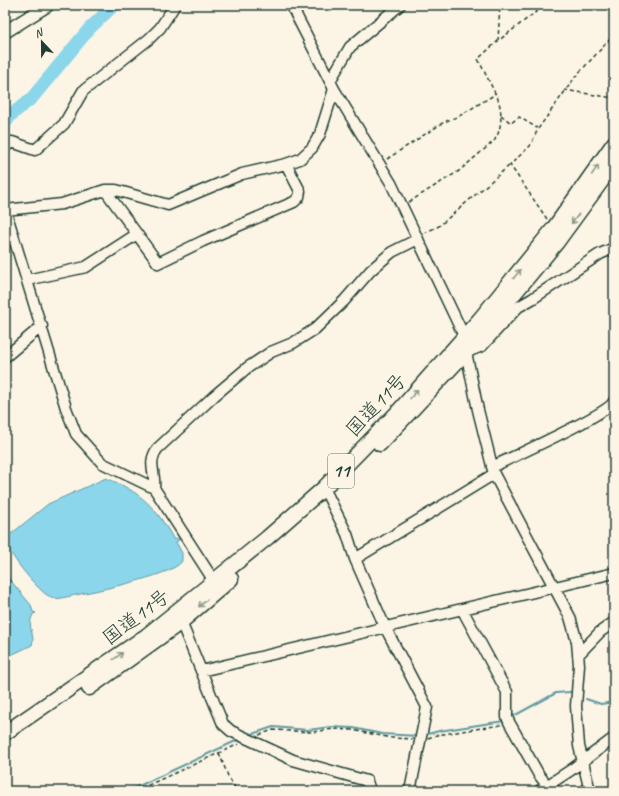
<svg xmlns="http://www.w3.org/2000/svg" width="619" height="796" font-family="Caveat,'Klee One',sans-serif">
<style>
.water{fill:#8bd6eb;stroke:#6099a2}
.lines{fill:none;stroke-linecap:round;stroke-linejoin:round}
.stream{stroke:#6099a2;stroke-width:2}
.river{stroke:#8bd6eb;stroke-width:13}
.minor-casing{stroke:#1f3d34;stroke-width:13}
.major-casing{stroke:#1f3d34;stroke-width:15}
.highway-casing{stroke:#1f3d34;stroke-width:17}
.path{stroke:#1f3d34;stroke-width:1.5;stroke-dasharray:4 3;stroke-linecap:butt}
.minor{stroke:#fcf5e5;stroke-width:10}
.major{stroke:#fcf5e5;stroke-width:12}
.highway{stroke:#fcf5e5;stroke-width:14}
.oneway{stroke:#8e998c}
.labels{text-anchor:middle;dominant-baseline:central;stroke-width:3;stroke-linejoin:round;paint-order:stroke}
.shield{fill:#fcf5e5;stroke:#617469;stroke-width:1}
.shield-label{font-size:19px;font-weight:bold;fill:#1f3d34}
.street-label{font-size:20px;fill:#1f3d34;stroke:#fcf5e5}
</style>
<rect width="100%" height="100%" fill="#fcf5e5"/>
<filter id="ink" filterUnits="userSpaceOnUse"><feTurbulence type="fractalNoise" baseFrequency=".025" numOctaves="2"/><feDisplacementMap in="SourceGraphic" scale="8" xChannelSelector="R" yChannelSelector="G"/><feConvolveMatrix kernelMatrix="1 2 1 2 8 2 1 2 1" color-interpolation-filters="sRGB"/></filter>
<g filter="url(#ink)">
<path class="water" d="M106,478C141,492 156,507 174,540L178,538L179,540L176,542L182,553V561C173,577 83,593 62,598C56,599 52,598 47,595C37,589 3,549 6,538L48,504Z
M5,574L31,605L33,612L36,613L33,614C26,629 36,634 32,645L5,658Z"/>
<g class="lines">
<path class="stream" d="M586,699L601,704L614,702
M510,718L556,693L570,692
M249,735L273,727L308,730L330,727L353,728L382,734L418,736
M424,735L439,731L504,721
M128,791L240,739"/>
<path class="river" d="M5,123L11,115L32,98L89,29L114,5"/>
<defs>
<path id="minor" d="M291,5L334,89L391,183L464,336L466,352L478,410L494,474L570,617L577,642L579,665L576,706L579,746L590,791
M330,81L350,47L400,5
M5,147L12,142L35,150L64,124L83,91L149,39L160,28L175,5
M105,190L158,263L203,241L294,202L299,197L300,191L286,164
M5,209L66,408L76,434L102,463L154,488L214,581
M5,210L62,204L105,190H116L168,205L242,174L286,164L300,159L312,148L320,134L334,89
M5,242L13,234
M27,280L86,267L137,234
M467,352L482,346L518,307L532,299L600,254L614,248
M5,357L42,326
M492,467C510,458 610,413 614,401
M154,488C156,472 147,464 157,449L214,396L247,368L271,352L293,343L315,329L344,301L371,270L392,252L418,239
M324,488L347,534L355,559L385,627L427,707L410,791
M355,559L494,474
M462,609L507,692V717L509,722L539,775L547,785
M177,617L181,622L223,724L231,731L293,760L367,781L370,791
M578,655L600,632L614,622
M201,671L614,573
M539,791L571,770L614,738"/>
<path id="major" d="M5,32L48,5"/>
<path id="highway" d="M380,444L466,352L557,242L614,164
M89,688L181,622L231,579
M5,733L146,636L267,538L324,488L397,413L480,319L554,228L614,143"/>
</defs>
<use href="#minor" class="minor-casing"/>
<use href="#major" class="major-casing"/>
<use href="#highway" class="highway-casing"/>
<path class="path" d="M498,41L500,5
M564,90L614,98
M501,115L511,123L519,117L537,128
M387,159L444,122L459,116L494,95L495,93L478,59L498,41L545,5
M409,202L459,171L494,141C503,129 503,106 495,93
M547,219L510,165L530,146L538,129L576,76L614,35
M424,233L439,226L510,165
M259,735L273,730L312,732L334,729L352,730L392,738L413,739
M428,738L437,735L501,725
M219,753L228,776L237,791
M135,791L239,744"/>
<use href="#minor" class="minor"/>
<use href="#major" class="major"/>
<use href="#highway" class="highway"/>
</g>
<defs><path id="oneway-shaft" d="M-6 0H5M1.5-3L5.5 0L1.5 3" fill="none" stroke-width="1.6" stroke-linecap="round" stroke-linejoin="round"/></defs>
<g class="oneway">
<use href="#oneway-shaft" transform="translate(595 170) rotate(-56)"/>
<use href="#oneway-shaft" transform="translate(575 219) rotate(127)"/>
<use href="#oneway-shaft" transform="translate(517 274) rotate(-52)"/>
<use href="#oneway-shaft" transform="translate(414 394) rotate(-49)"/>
<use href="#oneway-shaft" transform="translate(203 603) rotate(139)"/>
<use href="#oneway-shaft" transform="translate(118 656) rotate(-36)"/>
</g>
</g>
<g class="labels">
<rect class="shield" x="328" y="454" width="26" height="34" rx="3"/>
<g class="shield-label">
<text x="341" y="471">11</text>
</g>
<g class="street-label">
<text transform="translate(376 405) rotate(-47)">国道11号</text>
<text transform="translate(136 617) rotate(-37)">国道11号</text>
</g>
</g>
<rect width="619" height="796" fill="none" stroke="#fcf5e5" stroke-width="20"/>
<rect x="10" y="10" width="599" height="776" fill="none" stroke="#1f3d34" stroke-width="1.5" filter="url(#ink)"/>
<g transform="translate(42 42) rotate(338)" stroke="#fcf5e5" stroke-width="3" paint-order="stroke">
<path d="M0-3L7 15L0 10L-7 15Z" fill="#1f3d34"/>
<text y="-6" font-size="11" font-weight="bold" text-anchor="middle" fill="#1f3d34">N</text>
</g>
</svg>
